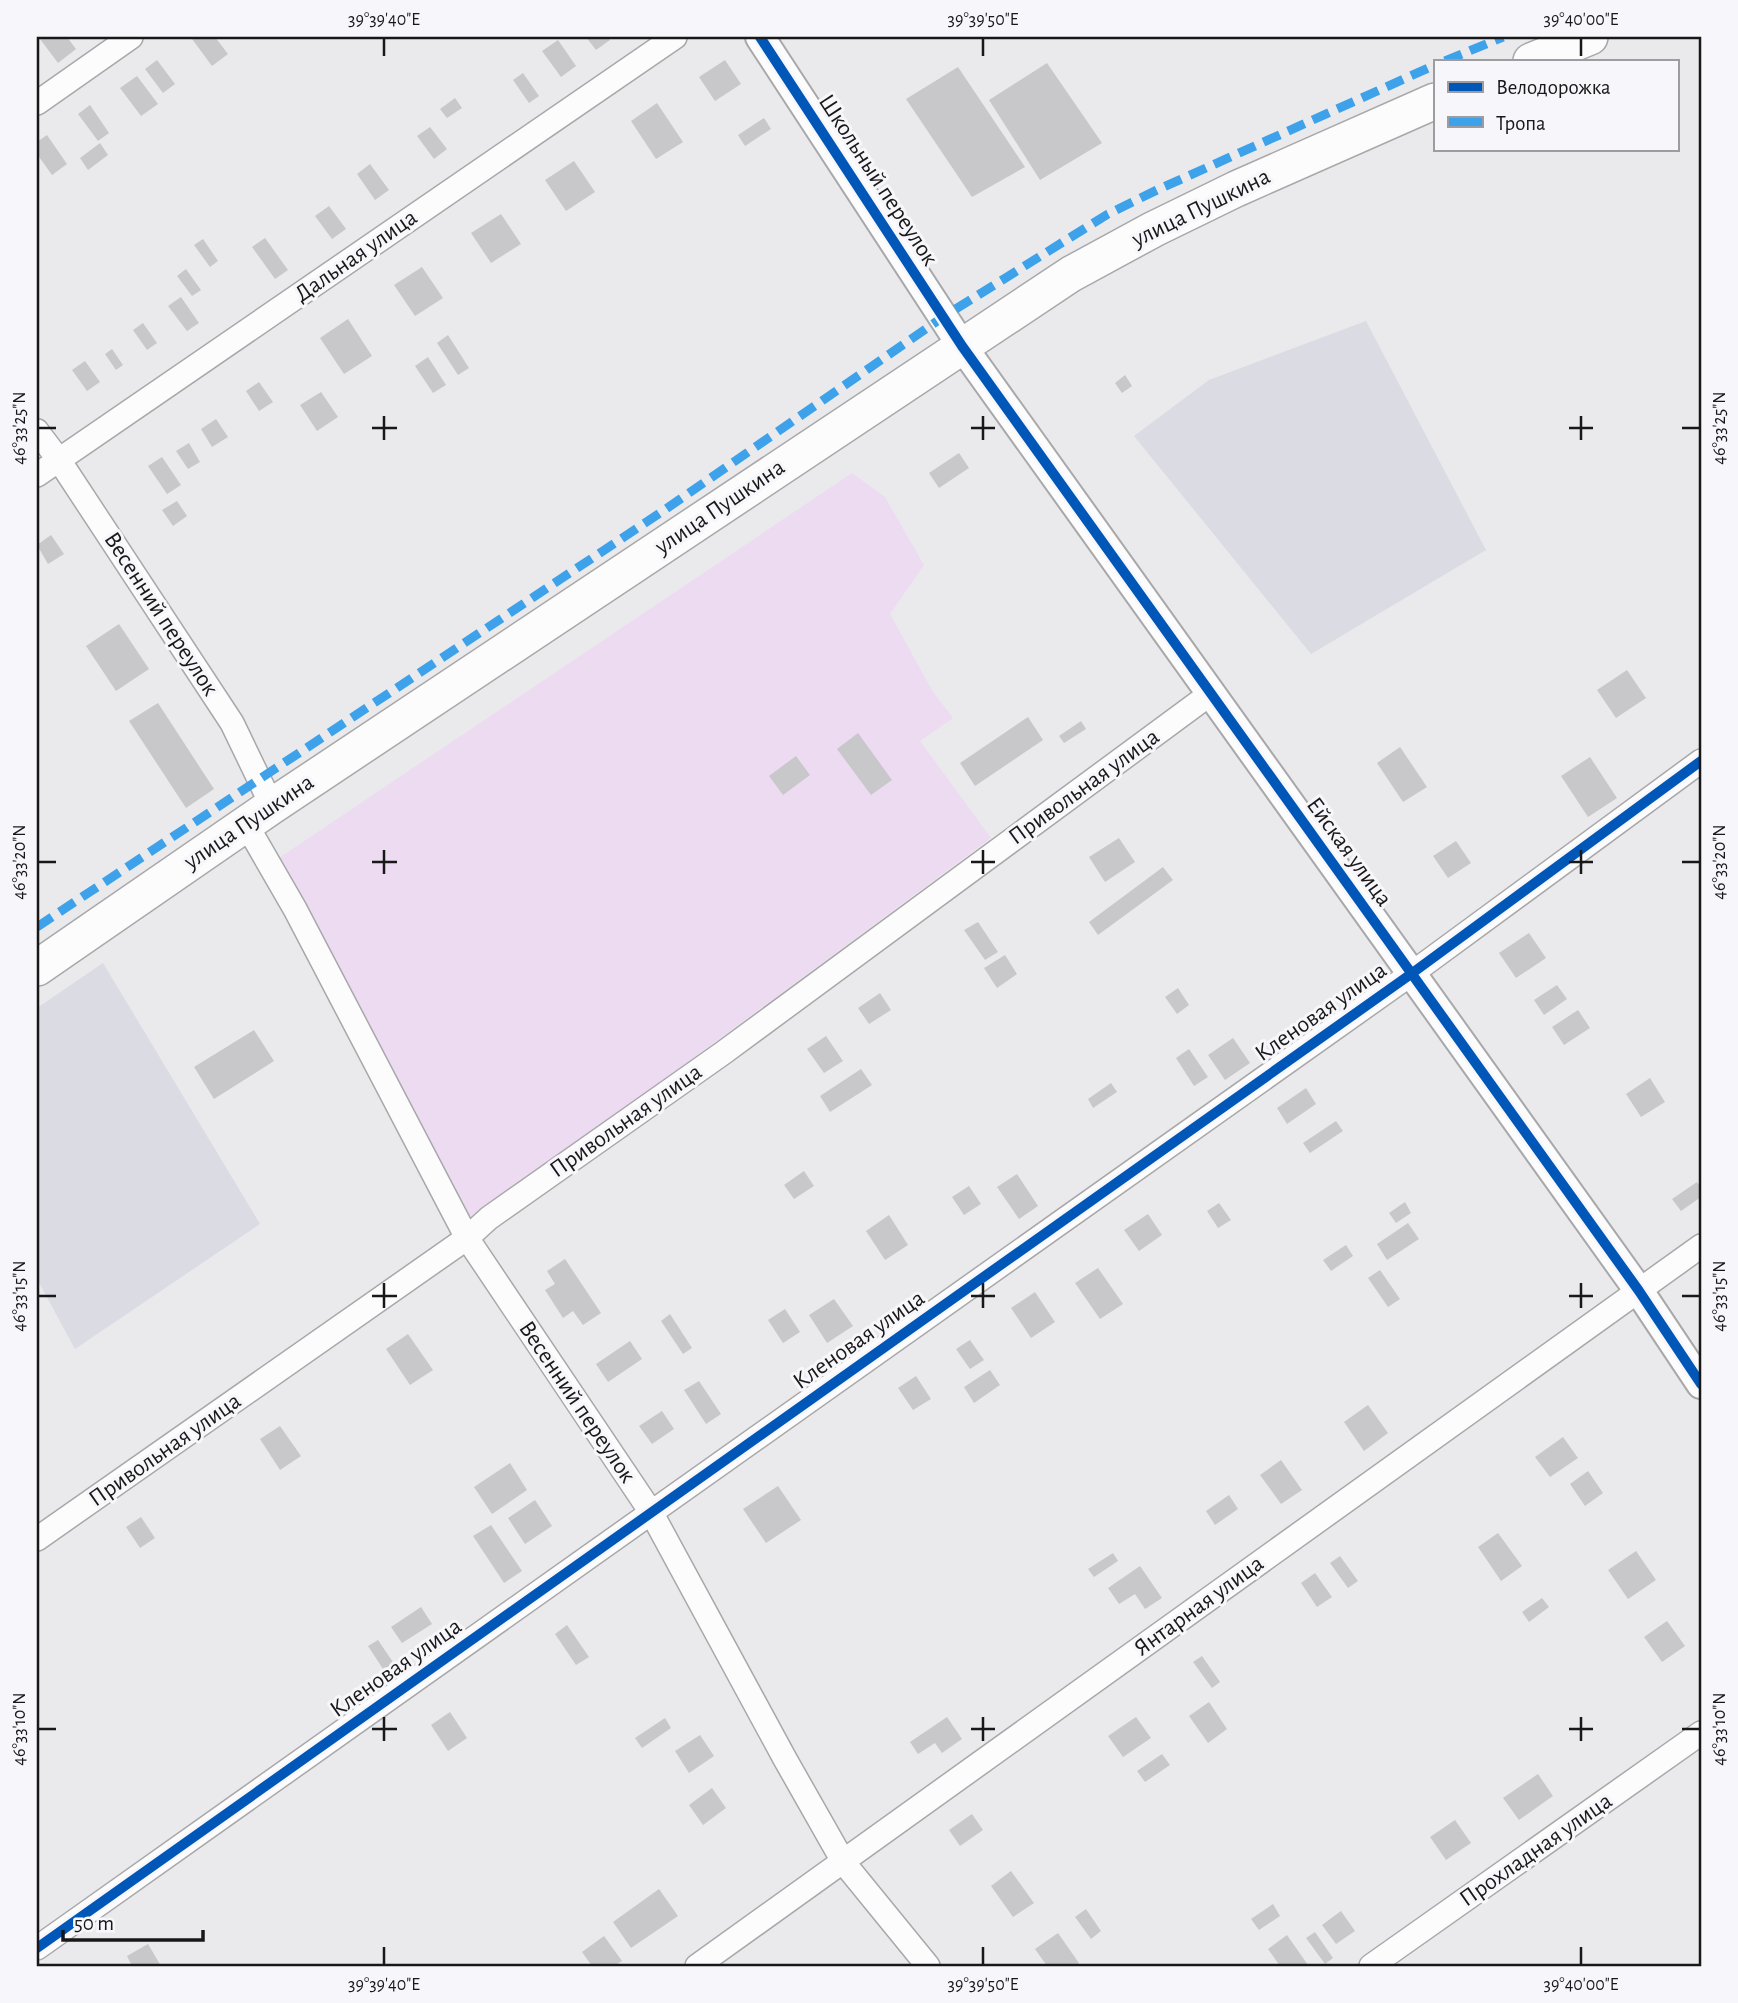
<svg xmlns="http://www.w3.org/2000/svg" width="1738" height="2003" font-family="'Alegreya Sans',sans-serif">
<style>
.built{fill:#dadbe3}
.green{fill:#eddbf2}
.building{fill:#c8c7ca}
.lines{fill:none;stroke-linecap:round;stroke-linejoin:round}
.minor-casing{stroke:#a8a8aa;stroke-width:26}
.tertiary-casing{stroke:#a8a8aa;stroke-width:32}
.primary-casing{stroke:#a8a8aa;stroke-width:38}
.minor{stroke:#fcfcfc;stroke-width:23}
.tertiary{stroke:#fcfcfc;stroke-width:28}
.primary{stroke:#fcfcfc;stroke-width:35}
.quiet{stroke:#3da2ea;stroke-width:9;stroke-dasharray:18 9;stroke-linecap:butt}
.cycleway-casing{stroke:#f6f6fb;stroke-width:15}
.cycleway{stroke:#0057b8;stroke-width:10}
.ticks{fill:none;stroke:#181819;stroke-width:2.5}
.labels{text-anchor:middle;dominant-baseline:central;stroke-width:6;stroke-linejoin:round;paint-order:stroke}
.street-label{font-size:24px;fill:#181819;stroke:#f6f6fb}
.neatline{fill:none;stroke:#181819;stroke-width:2.5}
.ticks-label{font-size:18px;text-anchor:middle;fill:#181819}
</style>
<rect width="100%" height="100%" fill="#eaeaed"/>
<path class="built" d="M1366,321L1486,550L1311,654L1134,436L1209,380Z
M103,963L260,1224L75,1349L37,1279V1008Z"/>
<path class="green" d="M852,473L885,497L924,565L890,614L933,692L953,718L920,741L991,838L474,1220L464,1218L279,858Z"/>
<path class="building" d="M43,37H67L76,49L58,63L40,39Z
M195,37H215L228,54L212,66L192,39Z
M586,37H608L610,40L596,50Z
M558,40L576,66L561,77L542,51Z
M157,60L175,84L163,93L145,69Z
M725,60L741,84L715,101L699,77Z
M1047,63L1102,143L1040,180L989,100Z
M958,67L1025,167L972,197L906,99Z
M523,73L539,96L529,103L513,80Z
M137,76L158,104L141,116L120,88Z
M455,98L462,108L447,118L440,109Z
M657,103L683,142L656,159L631,121Z
M90,105L109,133L98,141L78,114Z
M764,118L771,129L745,146L738,135Z
M430,127L447,149L434,159L417,136Z
M47,135L67,164L52,175L37,154V142Z
M100,143L108,155L88,170L80,158Z
M574,161L595,192L566,211L545,180Z
M370,164L389,190L375,200L357,174Z
M329,206L346,229L332,239L315,216Z
M501,214L521,244L491,263L471,233Z
M265,238L288,270L275,279L252,247Z
M203,239L218,261L210,267L194,245Z
M422,267L443,298L415,316L394,285Z
M186,269L201,290L192,296L177,276Z
M181,297L199,323L187,331L168,306Z
M348,319L372,356L344,374L320,338Z
M143,323L157,343L147,350L133,330Z
M448,335L469,368L458,375L437,343Z
M112,349L123,365L116,370L105,354Z
M428,357L446,385L433,393L415,366Z
M85,361L100,382L87,391L72,370Z
M1125,375L1132,386L1122,393L1115,383Z
M259,382L273,402L259,411L246,391Z
M321,392L338,417L317,431L300,405Z
M216,419L228,437L212,447L201,429Z
M189,443L200,462L188,469L176,451Z
M959,453L969,468L939,488L929,473Z
M162,457L181,485L167,494L148,466Z
M177,501L187,516L173,526L162,510Z
M51,535L64,554L48,564L37,545Z
M119,624L149,669L116,691L86,646Z
M1627,670L1646,698L1616,718L1597,690Z
M158,703L214,789L186,808L129,721Z
M1028,717L1043,740L975,786L960,763Z
M1081,721L1086,729L1064,743L1059,736Z
M858,733L892,780L871,795L837,749Z
M1400,747L1427,787L1403,802L1377,763Z
M796,756L810,775L783,795L769,776Z
M1590,757L1617,798L1588,817L1561,776Z
M1119,838L1135,862L1105,882L1089,857Z
M1456,841L1471,863L1448,878L1433,856Z
M1163,867L1173,880L1098,935L1089,922Z
M978,922L998,952L985,960L964,930Z
M1529,933L1546,958L1516,978L1499,953Z
M1005,955L1017,974L997,988L984,968Z
M1557,985L1567,999L1544,1015L1534,1000Z
M1178,988L1189,1005L1177,1014L1165,997Z
M880,993L891,1010L869,1024L858,1008Z
M1578,1010L1590,1028L1564,1045L1552,1027Z
M254,1030L274,1061L214,1099L194,1067Z
M826,1036L843,1061L824,1073L807,1049Z
M1233,1038L1250,1063L1225,1080L1208,1055Z
M1189,1049L1208,1077L1194,1086L1176,1058Z
M861,1069L872,1085L830,1112L820,1096Z
M1650,1078L1665,1102L1641,1117L1626,1094Z
M1111,1083L1117,1092L1093,1108L1088,1099Z
M1306,1088L1316,1104L1287,1124L1277,1108Z
M1336,1121L1343,1131L1310,1153L1303,1143Z
M804,1171L814,1186L794,1199L784,1185Z
M1017,1174L1038,1206L1019,1219L997,1187Z
M1697,1182L1701,1188V1197L1681,1211L1672,1199Z
M969,1186L981,1204L964,1215L952,1197Z
M1405,1202L1411,1213L1396,1223L1389,1213Z
M1219,1203L1231,1220L1218,1228L1207,1211Z
M1148,1214L1162,1235L1139,1251L1124,1230Z
M889,1215L908,1245L885,1260L866,1231Z
M1408,1223L1419,1239L1387,1260L1377,1244Z
M1346,1245L1353,1256L1331,1271L1323,1260Z
M565,1259L601,1313L583,1325L573,1311L563,1318L545,1290L555,1284L547,1271Z
M1098,1268L1123,1304L1100,1319L1075,1283Z
M1380,1270L1400,1299L1388,1307L1368,1278Z
M1035,1292L1055,1322L1031,1338L1011,1308Z
M834,1299L853,1326L827,1343L809,1315Z
M785,1309L800,1332L783,1343L768,1320Z
M670,1314L692,1348L683,1354L661,1321Z
M408,1334L433,1370L410,1385L386,1349Z
M970,1340L984,1360L970,1369L956,1349Z
M630,1341L642,1359L608,1382L596,1364Z
M990,1370L1000,1385L974,1403L964,1387Z
M916,1376L931,1399L913,1410L898,1388Z
M699,1381L721,1414L706,1424L684,1390Z
M1368,1405L1388,1433L1364,1451L1344,1422Z
M662,1411L674,1429L652,1444L639,1426Z
M280,1426L301,1456L280,1470L260,1439Z
M1563,1437L1578,1458L1550,1477L1535,1457Z
M1281,1460L1302,1490L1281,1504L1260,1475Z
M510,1463L527,1490L492,1514L474,1487Z
M1588,1471L1603,1493L1585,1506L1570,1484Z
M778,1486L801,1520L766,1543L743,1509Z
M1229,1495L1238,1509L1215,1525L1206,1511Z
M535,1500L552,1526L525,1544L508,1518Z
M141,1517L155,1538L140,1548L126,1527Z
M491,1525L522,1571L504,1583L473,1536Z
M1498,1533L1522,1566L1501,1581L1478,1547Z
M1636,1551L1656,1580L1628,1599L1608,1570Z
M1113,1553L1118,1561L1094,1577L1088,1569Z
M1340,1556L1358,1581L1348,1588L1330,1563Z
M1140,1566L1162,1598L1145,1609L1135,1594L1119,1604L1108,1588Z
M1315,1573L1332,1597L1317,1607L1301,1583Z
M1542,1598L1549,1607L1529,1622L1522,1612Z
M421,1607L432,1624L402,1643L391,1627Z
M1667,1621L1685,1646L1662,1662L1644,1637Z
M567,1625L589,1657L576,1665L555,1634Z
M378,1640L397,1668L387,1675L368,1646Z
M1202,1656L1220,1682L1212,1688L1193,1662Z
M1209,1702L1227,1729L1208,1743L1189,1716Z
M450,1712L467,1738L448,1751L431,1725Z
M947,1717L962,1739L942,1753L935,1743L918,1754L910,1742Z
M1136,1717L1151,1738L1123,1757L1108,1736Z
M665,1718L671,1728L642,1748L635,1738Z
M700,1735L714,1756L689,1773L675,1751Z
M1162,1754L1170,1765L1145,1782L1137,1771Z
M1538,1774L1553,1796L1519,1820L1503,1798Z
M712,1788L726,1808L703,1825L689,1805Z
M972,1814L983,1830L960,1846L949,1830Z
M1455,1820L1471,1843L1446,1860L1430,1837Z
M1011,1871L1034,1903L1013,1917L991,1886Z
M659,1889L678,1916L631,1948L613,1922Z
M1273,1904L1280,1916L1259,1930L1251,1919Z
M1086,1909L1101,1931L1091,1939L1075,1917Z
M1341,1911L1355,1931L1336,1944L1322,1925Z
M1315,1932L1333,1958L1325,1964L1306,1938Z
M1058,1933L1079,1963L1075,1966H1047L1035,1949Z
M1287,1935L1308,1965L1307,1966H1280L1268,1949Z
M604,1936L622,1961L614,1966H592L582,1952Z
M148,1944L161,1966H132L127,1956Z"/>
<g class="lines">
<defs>
<path id="minor" d="M37,103L131,37
M37,431L59,460L232,723L272,806
M37,475L675,37
M246,824L295,909L467,1238L651,1512L785,1759L844,1863L928,1966
M37,1539L467,1238L489,1218L723,1053L1210,694
M37,1948L1411,974L1701,761
M697,1966L1701,1246
M1371,1966L1701,1733"/>
<path id="tertiary" d="M760,37L962,346L1639,1291L1701,1384"/>
<path id="primary" d="M1531,61L1590,37
M37,968L272,806L1071,274L1154,229L1236,189L1435,101"/>
</defs>
<use href="#minor" class="minor-casing"/>
<use href="#tertiary" class="tertiary-casing"/>
<use href="#primary" class="primary-casing"/>
<use href="#minor" class="minor"/>
<use href="#tertiary" class="tertiary"/>
<use href="#primary" class="primary"/>
<path class="quiet" d="M1445,61L1503,37
M37,927L663,511L943,317L1039,257L1108,214L1157,190L1435,65"/>
<defs>
<path id="cycleway" d="M760,37L962,346L1639,1291L1701,1384
M37,1948L1411,974L1701,761"/>
</defs>
<use href="#cycleway" class="cycleway-casing"/>
<use href="#cycleway" class="cycleway"/>
</g>
<path class="ticks" d="M384,38V56M983,38V56M1581,38V56M384,416V440M983,416V440M1581,416V440M38,428H56M372,428H397M971,428H995M1569,428H1593M1682,428H1700M384,850V874M983,850V874M1581,850V874M38,862H56M372,862H397M971,862H995M1569,862H1593M1682,862H1700M384,1283V1308M983,1283V1308M1581,1283V1308M38,1296H56M372,1296H397M971,1296H995M1569,1296H1593M1682,1296H1700M384,1717V1741M983,1717V1741M1581,1717V1741M38,1729H56M372,1729H397M971,1729H995M1569,1729H1593M1682,1729H1700M384,1947V1965M983,1947V1965M1581,1947V1965"/>
<g class="labels">
<g class="street-label">
<text transform="translate(878 180) rotate(57)">Школьный переулок</text>
<text transform="translate(1201 208) rotate(-26)">улица Пушкина</text>
<text transform="translate(356 256) rotate(-35)">Дальная улица</text>
<text transform="translate(720 507) rotate(-34)">улица Пушкина</text>
<text transform="translate(161 614) rotate(57)">Весенний переулок</text>
<text transform="translate(1084 787) rotate(-36)">Привольная улица</text>
<text transform="translate(249 822) rotate(-34)">улица Пушкина</text>
<text transform="translate(1349 852) rotate(54)">Ейская улица</text>
<text transform="translate(1321 1012) rotate(-35)">Кленовая улица</text>
<text transform="translate(626 1121) rotate(-35)">Привольная улица</text>
<text transform="translate(859 1340) rotate(-35)">Кленовая улица</text>
<text transform="translate(577 1402) rotate(56)">Весенний переулок</text>
<text transform="translate(165 1450) rotate(-35)">Привольная улица</text>
<text transform="translate(1199 1606) rotate(-36)">Янтарная улица</text>
<text transform="translate(396 1668) rotate(-35)">Кленовая улица</text>
<text transform="translate(1536 1850) rotate(-35)">Прохладная улица</text>
</g>
</g>
<rect width="1738" height="2003" fill="none" stroke="#f6f6fb" stroke-width="77"/>
<rect x="1434" y="60" width="245" height="91" fill="#f6f6fb" stroke="#9d9da1" stroke-width="2"/>
<rect x="1448" y="82" width="35" height="10" fill="#0057b8" stroke="#9d9da1" stroke-width="2"/>
<text x="1496" y="94" font-size="21" fill="#181819">Велодорожка</text>
<rect x="1448" y="117" width="35" height="10" fill="#3da2ea" stroke="#9d9da1" stroke-width="2"/>
<text x="1496" y="130" font-size="21" fill="#181819">Тропа</text>
<path d="M63 1930v10h140v-10" fill="none" stroke="#181819" stroke-width="3.5"/>
<text x="74" y="1930" font-size="21" fill="#181819" stroke="#f6f6fb" stroke-width="5" paint-order="stroke">50 m</text>
<rect x="38" y="38" width="1662" height="1927" class="neatline"/>
<g class="ticks-label">
<text x="384" y="25">39°39'40"E</text>
<text x="983" y="25">39°39'50"E</text>
<text x="1581" y="25">39°40'00"E</text>
<text transform="translate(19 428) rotate(-90)" y="6">46°33'25"N</text>
<text transform="translate(1719 428) rotate(-90)" y="6">46°33'25"N</text>
<text transform="translate(19 862) rotate(-90)" y="6">46°33'20"N</text>
<text transform="translate(1719 862) rotate(-90)" y="6">46°33'20"N</text>
<text transform="translate(19 1296) rotate(-90)" y="6">46°33'15"N</text>
<text transform="translate(1719 1296) rotate(-90)" y="6">46°33'15"N</text>
<text transform="translate(19 1729) rotate(-90)" y="6">46°33'10"N</text>
<text transform="translate(1719 1729) rotate(-90)" y="6">46°33'10"N</text>
<text x="384" y="1990">39°39'40"E</text>
<text x="983" y="1990">39°39'50"E</text>
<text x="1581" y="1990">39°40'00"E</text>
</g>
</svg>
